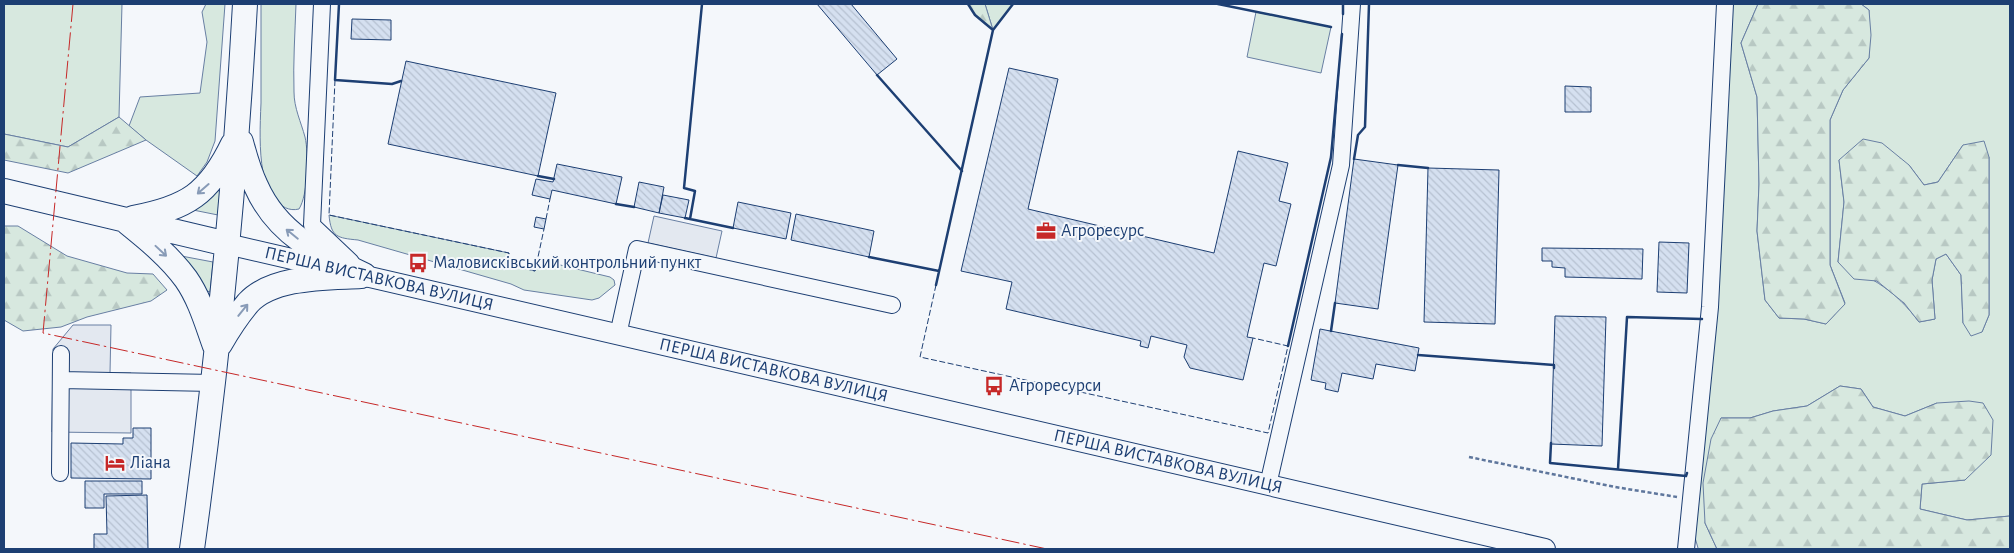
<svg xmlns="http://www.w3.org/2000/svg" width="2014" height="553" font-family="'Alegreya Sans',sans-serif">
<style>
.green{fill:#d7e8df;stroke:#687fa3;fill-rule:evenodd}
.forest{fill:url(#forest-firs);stroke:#687fa3}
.parking{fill:#e3e8f0;stroke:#687fa3}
.building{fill:url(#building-back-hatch);stroke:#1d3f73}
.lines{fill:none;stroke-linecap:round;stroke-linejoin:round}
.minor-casing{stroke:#1d3f73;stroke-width:18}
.major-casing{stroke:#1d3f73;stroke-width:22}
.highway-casing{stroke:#1d3f73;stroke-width:26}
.path{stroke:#5e769c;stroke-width:2.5;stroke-dasharray:4 2.5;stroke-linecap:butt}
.minor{stroke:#f4f7fb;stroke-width:16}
.major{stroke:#f4f7fb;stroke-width:20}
.highway{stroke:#f4f7fb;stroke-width:24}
.fence{stroke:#1d3f73;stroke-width:1;stroke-dasharray:6 2.5;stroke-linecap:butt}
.wall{stroke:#1d3f73;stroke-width:2.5}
.power{stroke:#c62828;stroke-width:1;stroke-dasharray:18 4 2.5 4;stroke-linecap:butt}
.oneway{stroke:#889bb7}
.labels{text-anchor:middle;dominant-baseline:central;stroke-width:4;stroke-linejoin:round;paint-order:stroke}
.poi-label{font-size:18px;fill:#1d3f73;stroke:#f4f7fb;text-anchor:start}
.street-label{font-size:18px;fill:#1d3f73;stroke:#f4f7fb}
</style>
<defs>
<pattern id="forest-firs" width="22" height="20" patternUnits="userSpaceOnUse" patternTransform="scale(1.25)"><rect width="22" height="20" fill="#d7e8df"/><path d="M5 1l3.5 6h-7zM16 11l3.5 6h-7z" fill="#b8c8c3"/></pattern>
<pattern id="building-back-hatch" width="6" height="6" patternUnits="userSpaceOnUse" patternTransform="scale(1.25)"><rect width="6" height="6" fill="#d5e0f0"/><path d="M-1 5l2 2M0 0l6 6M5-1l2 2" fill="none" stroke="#b6c1d1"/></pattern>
</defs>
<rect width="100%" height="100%" fill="#f4f7fb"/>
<path class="green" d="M4,4H122L119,117L68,147L4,134Z
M206,4H225L215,141L207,162L197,176L146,140L129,126L140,97L200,93L207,42L202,12Z
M261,4H296C295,33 293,63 294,92C294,108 301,122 305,137C309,154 308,195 299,209C279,214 266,189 263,172C259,150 260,126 261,103C261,70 261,37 261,4Z
M985,4H1013L993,30Z
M1730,4H1758L1741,43L1757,97L1759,184L1757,231L1765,300L1779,318L1804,319L1826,324L1845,303L1830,265V120L1843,90L1869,58V10L1861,4H2010V516L1967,520L1920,509L1922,484L1965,480L1937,403L1905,416L1873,407L1861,389L1840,386L1807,406L1773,411L1750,418H1721L1705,523L1717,549H1699L1698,548L1694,534ZM1963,145L1989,157V315L1982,332L1963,323L1961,275L1946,254L1936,259L1932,280L1935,319L1919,322C1894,289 1875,280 1838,262L1844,202L1839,160L1909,165L1924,185L1938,182Z
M1256,12L1331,27L1321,73L1247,57Z
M222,180L218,215L193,210Z
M329,215L509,253L507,264L535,271L536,266L552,263L610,277L614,280L615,285L599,298L592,300L524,290L511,284L358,240C337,238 331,237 329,215Z
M176,255L213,262L210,292L207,291Z"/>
<path class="forest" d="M968,4H985L993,30L975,15Z
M1758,4H1861L1869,10L1871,35L1869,58L1843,90L1830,120V265L1845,304L1826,324L1804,319L1779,318L1765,300L1757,231L1759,184L1757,97L1741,43Z
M119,117L146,140L68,173L4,160V134L68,147Z
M1863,139L1882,143L1909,165L1924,185L1938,182L1963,145L1984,141L1989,157V315L1982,332L1971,336L1963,323L1961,275L1946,254L1936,259L1932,280L1935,319L1919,322L1904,303L1877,281L1854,279L1838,262L1844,202L1839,160Z
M4,226H18L67,256L127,273L153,274L167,290L151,301L87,317L61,327L23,331L4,320Z
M1840,386L1861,389L1873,407L1905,416L1937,403L1969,401L1983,403L1993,420L1991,455L1965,480L1922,484L1920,509L1967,520L2010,516V549H1717L1705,523L1703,483L1711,439L1721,418H1750L1773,411L1807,406Z"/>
<path class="parking" d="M654,216L722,231L716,258L648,243Z
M73,325H111L110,373H131V433L52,432L53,349Z"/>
<path class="building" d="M817,4H851L897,59L877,75Z
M352,19L391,20V40L351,39Z
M406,61L556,93L538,176L388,144Z
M1009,68L1058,79L1028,209L1214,253L1238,151L1288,163L1279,201L1291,204L1276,266L1264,263L1247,337L1253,338L1243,380L1190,368L1184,357L1187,345L1151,336L1148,348L1140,346L1141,341L1006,309L1012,282L961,271Z
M1565,86L1591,87V112H1565Z
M1354,159L1398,165L1378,309L1335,303Z
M557,164L622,177L616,204L552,190L550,199L532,195L536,179L553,182Z
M1428,168L1499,170L1495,324L1424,322Z
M639,182L664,187L659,213L634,207Z
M663,195L689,200L685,218L659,213Z
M738,202L791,213L786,239L733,228Z
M796,214L874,231L869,257L791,240Z
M536,217L546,219L544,229L534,227Z
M1659,242L1689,243L1687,293L1657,292Z
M1542,248L1643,249L1642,279L1565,277V268L1552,267V261H1542Z
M1555,316L1606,317L1602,446L1551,444Z
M1320,329L1419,348L1415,371L1376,364L1373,379L1342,373L1338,392L1325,389L1326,383L1311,380Z
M133,428H151V479L71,478V443L123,444V438H133Z
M85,481H142V494H104V508H85Z
M147,495L148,549H94V534H107L106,496Z"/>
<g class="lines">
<defs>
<path id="minor" d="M322,4L312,225L351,262
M618,335L637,249L892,305
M61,380L213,383
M60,473L61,354
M1268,485L1341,165L1352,4
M1686,549L1710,307L1725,4"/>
<g id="major">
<path id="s1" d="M227,244L1545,549"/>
</g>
<path id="highway" d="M241,142C245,157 249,172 256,186C277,234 319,254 364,275
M4,191L227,244
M133,218C187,208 209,194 233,144
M128,223C149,240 170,257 186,279C200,299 207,324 215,346
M220,344C228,330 237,316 248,303C273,276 326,278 361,276
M192,549C217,368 235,186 245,4"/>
</defs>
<use href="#minor" class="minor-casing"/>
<use href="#major" class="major-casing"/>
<use href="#highway" class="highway-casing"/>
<path class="path" d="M1469,457L1615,487L1677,497"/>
<use href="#minor" class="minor"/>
<use href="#major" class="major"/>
<use href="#highway" class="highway"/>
<path class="fence" d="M335,80L329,215L509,253L507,264L535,271L544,229
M546,219L550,199
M936,285L920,357L1268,433L1288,346L1253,338"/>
<path class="wall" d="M339,4L335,80L392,84L401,81
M968,4L975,15L993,30
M1218,4L1331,27
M1343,14V4
M877,75L962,171
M1354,159L1358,135L1365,127L1369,4
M1398,165L1428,168
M538,176L554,179
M616,204L634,207
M685,218L690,219L695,191L684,188L702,4
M690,219L733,228
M869,257L939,271
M936,285L993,30L1013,4
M1331,331L1335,303
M1288,346L1331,157L1342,34
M1418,355L1554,365V368
M1551,443L1550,463L1686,476L1687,473
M1618,469L1627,317L1702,319"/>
<path class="power" d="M73,4L43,333L1047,549"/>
</g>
<defs><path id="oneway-shaft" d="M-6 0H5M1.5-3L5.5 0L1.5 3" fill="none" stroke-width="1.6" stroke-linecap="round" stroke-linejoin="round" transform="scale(1.25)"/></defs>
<g class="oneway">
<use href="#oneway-shaft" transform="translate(203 189) rotate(139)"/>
<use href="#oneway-shaft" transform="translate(292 234) rotate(-141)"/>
<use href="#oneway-shaft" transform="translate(161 251) rotate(43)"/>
<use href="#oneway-shaft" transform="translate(243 310) rotate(-51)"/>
</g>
<defs>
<symbol id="office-bare" viewBox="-9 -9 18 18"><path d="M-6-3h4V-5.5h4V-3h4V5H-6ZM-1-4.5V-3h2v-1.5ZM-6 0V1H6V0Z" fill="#c62828" stroke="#f4f7fb" stroke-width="2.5" paint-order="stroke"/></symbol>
<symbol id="bus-bare" viewBox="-9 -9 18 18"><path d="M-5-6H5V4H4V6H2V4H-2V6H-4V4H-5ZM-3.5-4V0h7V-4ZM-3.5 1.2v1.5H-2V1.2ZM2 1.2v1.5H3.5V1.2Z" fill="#c62828" stroke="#f4f7fb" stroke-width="2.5" paint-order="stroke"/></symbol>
<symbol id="hotel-bare" viewBox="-9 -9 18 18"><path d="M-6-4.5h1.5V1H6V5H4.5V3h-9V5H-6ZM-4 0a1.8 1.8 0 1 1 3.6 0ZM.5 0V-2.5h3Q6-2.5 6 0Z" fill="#c62828" stroke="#f4f7fb" stroke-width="2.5" paint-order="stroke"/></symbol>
</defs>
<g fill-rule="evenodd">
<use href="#office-bare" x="1032" y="217" width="28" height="28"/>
<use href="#bus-bare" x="404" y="249" width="28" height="28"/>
<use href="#bus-bare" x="980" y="372" width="28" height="28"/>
<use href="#hotel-bare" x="101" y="449" width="28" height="28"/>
</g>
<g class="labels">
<g class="poi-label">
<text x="1061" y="231">Агроресурс</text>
<text x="433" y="263">Маловисківський контрольний пункт</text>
<text x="1009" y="386">Агроресурси</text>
<text x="130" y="463">Ліана</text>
</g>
<g class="street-label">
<text stroke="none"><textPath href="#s1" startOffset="156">ПЕРША ВИСТАВКОВА ВУЛИЦЯ</textPath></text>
<text stroke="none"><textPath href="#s1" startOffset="561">ПЕРША ВИСТАВКОВА ВУЛИЦЯ</textPath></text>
<text stroke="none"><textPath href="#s1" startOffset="966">ПЕРША ВИСТАВКОВА ВУЛИЦЯ</textPath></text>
</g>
</g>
<rect width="2014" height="553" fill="none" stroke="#1d3f73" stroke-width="10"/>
</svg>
